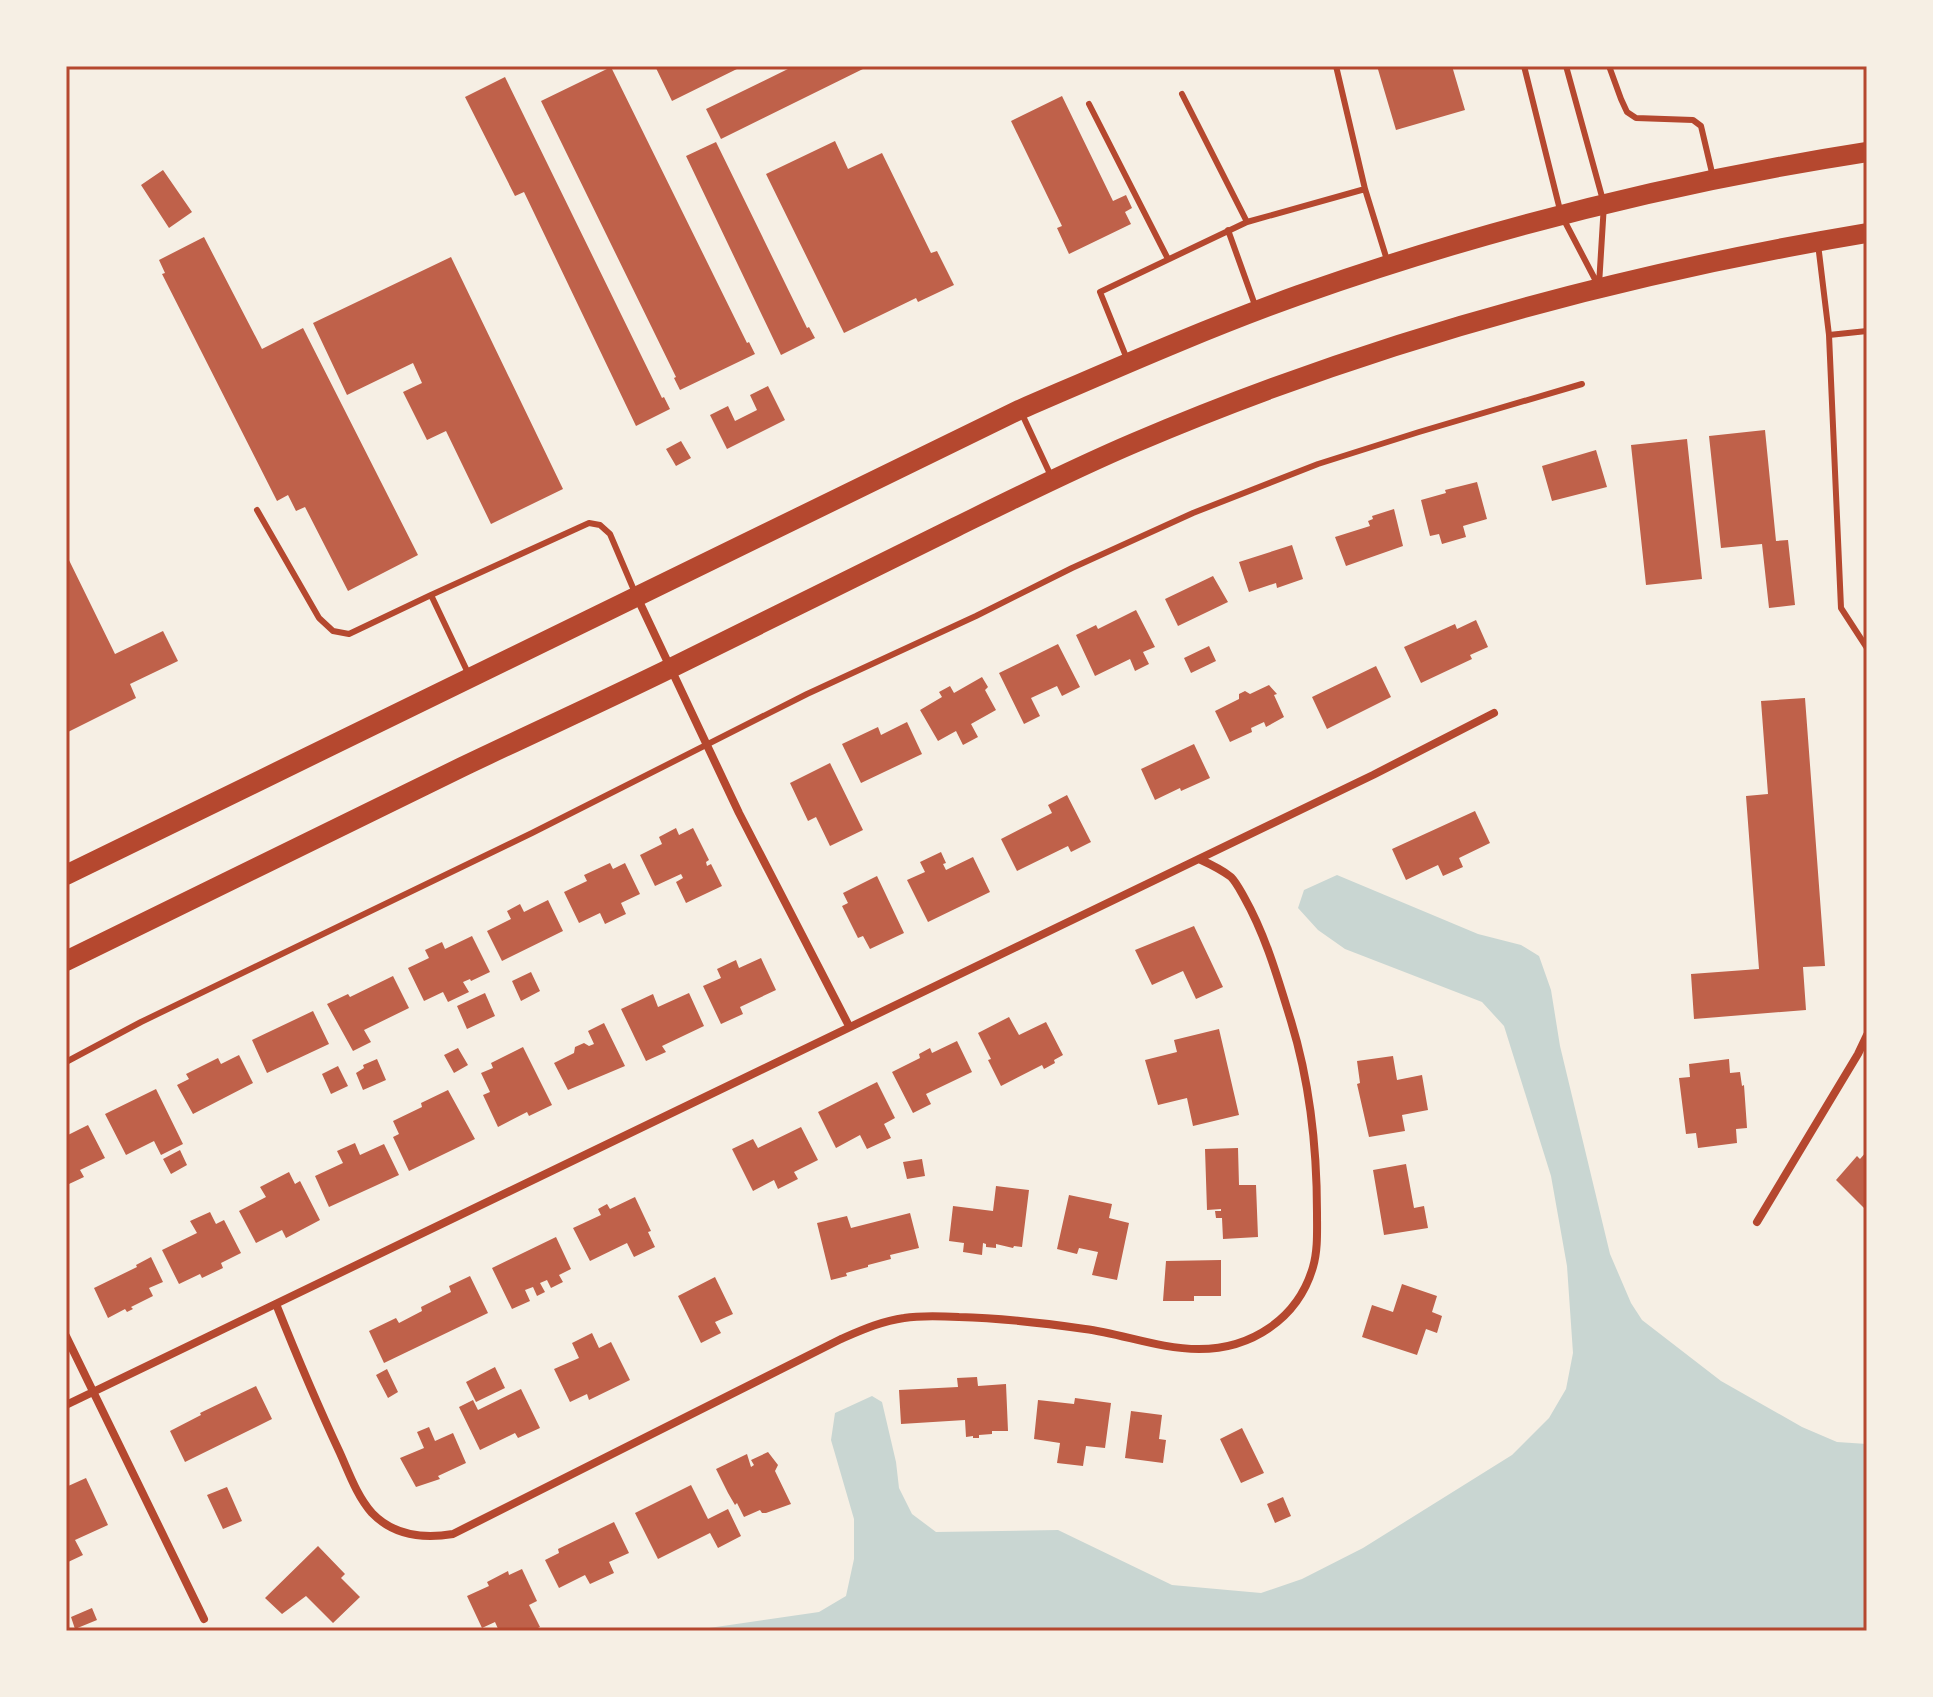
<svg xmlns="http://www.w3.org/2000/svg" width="1933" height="1697" font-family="'Asap Condensed',sans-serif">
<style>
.water{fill:#c9d6d2}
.building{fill:#bf614a}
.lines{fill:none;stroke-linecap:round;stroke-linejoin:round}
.service{stroke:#b5482f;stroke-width:6}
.minor{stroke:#b5482f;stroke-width:8}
.primary{stroke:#b5482f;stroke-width:20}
.neatline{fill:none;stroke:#b5482f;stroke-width:3}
</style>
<rect width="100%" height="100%" fill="#f6efe4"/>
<path class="water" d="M1337,875L1478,934L1521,945L1539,956L1551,990L1560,1046L1610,1254L1631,1303L1642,1320L1721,1381L1802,1427L1837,1442L1867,1444V1631H700L709,1628L819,1612L846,1596L854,1559V1519L831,1440L835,1413L872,1396L882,1402L896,1462L899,1488L912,1514L936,1532L1058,1530L1172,1585L1261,1593L1302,1579L1363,1548L1512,1455L1549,1418L1566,1389L1573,1353L1567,1266L1551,1176L1504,1026L1482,1002L1345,949L1318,930L1298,908L1304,890Z"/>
<path class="building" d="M655,66H743L672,101Z
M794,66H869L721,139L706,109Z
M1377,66H1452L1465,110L1396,130Z
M611,67L747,343L749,342L755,354L680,390L674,378L676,377L541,101Z
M505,77L662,398L664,397L670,409L636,426L524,192L515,196L465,97Z
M1062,96L1113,201L1126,195L1132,208L1125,212L1131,224L1069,254L1057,228L1062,226L1011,121Z
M835,141L848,169L882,153L931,253L937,251L954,285L918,302L916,298L844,333L766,174Z
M716,142L807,328L809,327L815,338L781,355L686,156Z
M163,170L192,212L169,228L141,185Z
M204,237L262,349L303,328L418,555L348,591L305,507L296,511L288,495L277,501L162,274L165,273L159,260Z
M451,257L563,489L491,524L446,431L427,440L403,392L422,383L413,363L347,395L313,323Z
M768,386L785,420L727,449L710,415L728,406L735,421L757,410L750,395Z
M1765,430L1776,541L1788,540L1795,605L1769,608L1762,544L1721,548L1709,436Z
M1687,439L1702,579L1646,585L1631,445Z
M681,441L691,458L676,466L666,449Z
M1596,450L1607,487L1552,501L1542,466Z
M1477,482L1487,519L1463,526L1466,537L1442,544L1439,534L1430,536L1421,500L1446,493L1445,490Z
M1394,509L1403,546L1346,566L1335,537L1370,526L1368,521L1373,519L1372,516Z
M1292,545L1303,579L1277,588L1276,583L1249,592L1239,562Z
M66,554L115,654L163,631L178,661L130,684L136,698L66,733Z
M1213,576L1228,602L1178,626L1165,599Z
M1136,610L1155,647L1143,652L1149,664L1135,671L1130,659L1095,676L1076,635L1096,625L1098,629Z
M1476,620L1488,647L1470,655L1472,659L1421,683L1404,647L1455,624L1457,629Z
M1058,644L1080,687L1062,696L1057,686L1031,698L1040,716L1024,724L999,673Z
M1209,646L1216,661L1191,673L1184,658Z
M1376,666L1391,697L1327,729L1312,697Z
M982,677L988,687L985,690L996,710L971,724L978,737L963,745L956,731L938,741L920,710L942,697L939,692L950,686L954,693Z
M1269,685L1277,694L1274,695L1284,717L1266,727L1264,722L1251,728L1252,732L1230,742L1215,711L1239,699V694L1245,691L1250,694Z
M1805,698L1825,966L1803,967L1806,1010L1694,1019L1691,974L1759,969L1746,796L1768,794L1761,701Z
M907,722L922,754L861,783L842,744L878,727L881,735Z
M1194,744L1210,778L1181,791L1180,788L1155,800L1141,769Z
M830,763L863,830L830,846L816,817L808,821L790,783Z
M1067,795L1091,842L1071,852L1068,846L1017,871L1001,839L1052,813L1048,805Z
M1475,811L1490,843L1459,858L1463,867L1443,876L1438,865L1406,880L1392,849Z
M676,828L679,835L693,828L709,860L706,862L707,866L711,864L722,886L686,903L676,882L683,878L681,874L655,886L640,855L662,844L659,837Z
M941,852L946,863L943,864L946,870L973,857L990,892L928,922L907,880L925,872L920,862Z
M610,863L613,869L625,863L640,894L621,903L626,914L605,924L600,913L579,923L564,892L587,881L584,875Z
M877,876L904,933L870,949L863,936L858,938L842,906L848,903L843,893Z
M548,900L563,931L502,961L487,931L511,919L507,911L520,904L524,912Z
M1194,926L1223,987L1196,999L1183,971L1152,985L1135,950Z
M472,936L490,972L471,981L470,979L463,982L469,992L448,1002L443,992L424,1001L408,968L429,958L425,950L442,942L445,949Z
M761,958L776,990L740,1007L743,1014L721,1024L703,986L721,978L717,969L736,960L739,968Z
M531,972L540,991L521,1001L512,981Z
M393,976L409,1008L364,1030L371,1042L353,1051L327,1004L348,994L350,997Z
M485,993L495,1016L467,1029L457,1006Z
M689,993L704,1026L662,1046L666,1052L646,1061L621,1009L653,994L658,1007Z
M313,1011L329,1044L267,1073L252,1040Z
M1009,1017L1019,1035L1046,1022L1063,1055L1054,1060L1055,1063L1044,1069L1042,1065L1001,1086L988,1060L991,1059L978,1033Z
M604,1023L625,1066L568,1090L554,1063L574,1053L575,1047L584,1043L589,1046L594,1044L588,1031Z
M1219,1029L1239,1115L1193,1126L1187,1098L1158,1105L1145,1060L1177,1052L1174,1040Z
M957,1041L972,1072L926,1094L931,1104L913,1113L892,1072L920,1058L919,1054L930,1048L932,1053Z
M523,1047L552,1105L529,1116L527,1112L498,1127L483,1095L490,1092L481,1073L493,1068L491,1063Z
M458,1048L468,1065L454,1073L444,1055Z
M239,1055L253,1083L193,1114L177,1085L189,1079L186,1074L218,1058L221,1064Z
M1393,1056L1397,1080L1422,1075L1428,1110L1402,1115L1405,1131L1369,1137L1357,1084L1360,1083L1357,1061Z
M377,1059L386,1080L363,1090L356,1073L364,1068L363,1065Z
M1729,1059L1730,1073L1740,1072L1742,1086L1744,1085L1747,1128L1736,1129L1737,1143L1698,1148L1696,1133L1686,1134L1679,1078L1690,1077L1689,1064Z
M338,1066L348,1086L331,1094L322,1074Z
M877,1082L895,1118L884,1124L891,1138L867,1149L860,1135L836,1148L818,1112Z
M156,1089L183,1144L161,1155L154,1141L126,1155L105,1114Z
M448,1090L475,1139L409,1171L393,1137L399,1134L393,1121L422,1107L421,1103Z
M88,1125L105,1158L80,1170L84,1177L69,1184L66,1178V1136Z
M801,1127L818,1160L794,1172L798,1179L778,1189L774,1180L753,1191L732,1149L753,1139L758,1148Z
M355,1143L360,1155L384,1144L399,1175L329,1207L315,1176L343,1163L337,1151Z
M1238,1148L1239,1185H1256L1258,1237L1223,1239L1222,1218H1216L1215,1211H1221V1209L1207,1210L1205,1149Z
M180,1150L187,1165L171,1174L163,1159Z
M1867,1151V1211L1836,1180L1857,1156L1860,1159Z
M922,1159L925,1176L907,1179L903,1162Z
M1406,1164L1414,1208L1424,1206L1428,1228L1384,1235L1373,1170Z
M289,1172L295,1184L300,1181L320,1220L286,1238L282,1230L256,1243L239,1211L266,1197L260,1187Z
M996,1186L1029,1190L1022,1247L1014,1246L1013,1248L996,1244V1248L986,1247V1244L983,1243L982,1255L963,1252L964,1243L949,1241L953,1206L993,1211Z
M1069,1195L1112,1204L1109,1218L1129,1223L1117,1280L1092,1275L1098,1252L1079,1248L1077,1254L1057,1249Z
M635,1197L651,1231L648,1232L655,1247L634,1257L627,1243L590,1261L573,1228L601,1215L598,1209L607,1204L610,1209Z
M210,1212L216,1224L224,1220L241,1253L221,1263L223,1268L202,1278L200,1274L179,1284L162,1250L197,1233L190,1221Z
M910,1213L919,1248L890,1255L891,1259L868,1265V1267L846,1273L847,1276L831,1280L817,1223L847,1216L851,1228Z
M556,1237L571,1269L559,1275L563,1282L551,1288L547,1280L540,1283L545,1292L537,1296L533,1287L525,1290L530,1301L512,1309L492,1268Z
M151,1257L163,1282L149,1288L153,1296L131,1307L133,1309L127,1312L125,1309L108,1318L94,1288L137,1267L136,1265Z
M1221,1260V1296H1194V1301H1163L1166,1261Z
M470,1276L488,1313L384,1363L369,1331L396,1318L399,1323L422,1311L421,1307L451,1292L449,1286Z
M715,1277L733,1314L715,1322L721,1333L701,1343L678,1296Z
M1402,1284L1437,1296L1432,1312L1442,1316L1437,1333L1426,1329L1417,1355L1362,1337L1372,1305L1393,1312Z
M592,1333L599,1348L611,1342L630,1380L589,1400L587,1394L570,1402L554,1369L579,1358L572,1343Z
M495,1367L505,1388L476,1402L466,1382Z
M387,1369L398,1392L388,1398L376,1375Z
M977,1377L978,1386L1006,1384L1008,1431H992V1434L979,1435V1438H973V1436L966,1437L965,1420L901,1424L899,1390L958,1387L957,1378Z
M256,1386L272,1419L185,1462L170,1431L201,1415L200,1413Z
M521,1389L540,1428L518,1438L515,1433L480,1450L459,1407L473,1400L478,1410Z
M1075,1398L1111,1403L1105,1448L1086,1446L1083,1466L1057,1463L1060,1443L1034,1439L1038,1400L1074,1404Z
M1131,1411L1162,1415L1159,1439L1166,1440L1163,1463L1125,1458Z
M429,1427L435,1441L453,1433L466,1463L438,1476L440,1479L416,1487L400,1458L424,1448L417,1432Z
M1242,1428L1264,1473L1241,1483L1220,1439Z
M768,1452L778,1465L775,1471L791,1504L766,1513H762L760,1510L744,1517L737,1503L735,1505L728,1493L716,1469L747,1454L751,1467L754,1465L751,1460Z
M86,1478L108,1525L75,1540L83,1555L66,1563V1487Z
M691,1485L708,1519L728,1509L741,1536L718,1548L710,1533L658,1559L635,1513Z
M227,1487L242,1521L223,1529L207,1495Z
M1283,1497L1291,1516L1275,1523L1267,1504Z
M614,1522L629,1553L609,1562L614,1573L590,1584L585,1575L559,1588L545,1560L559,1553L558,1549Z
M318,1546L345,1574L341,1578L360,1597L333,1623L306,1596L282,1614L265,1598Z
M522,1569L537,1601L529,1605L540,1627L532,1631H499L495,1622L482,1628L467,1596L489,1586L487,1582L508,1571L509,1575Z
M92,1608L97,1620L75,1629L71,1617Z"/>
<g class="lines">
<path class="service" d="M1336,66L1365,189
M1524,66L1560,210
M1566,66L1604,204L1599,285
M1609,66L1621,99L1627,112L1636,118L1693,120L1701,126L1713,177
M1182,94L1247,222
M1089,104L1168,259
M1564,220L1598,285
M1228,230L1256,308
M1818,244L1829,335L1841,608L1867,648
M1829,335L1867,331
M1127,359L1100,292L1247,222L1365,189L1387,260
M1022,414L1051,476
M257,510L319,618L333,631L349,634L431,595L469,675
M431,595L589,523L600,525L610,534L636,595
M66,1062L141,1022L532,833L807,694L976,616L1072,568L1193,513L1318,464L1419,432L1582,384"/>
<path class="minor" d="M637,597L739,813L849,1026
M1757,1222L1858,1054L1867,1035
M276,1304C296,1354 317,1404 340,1453C349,1473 357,1496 372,1513C394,1536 423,1539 453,1534L841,1339C862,1330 882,1321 904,1318C922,1315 941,1316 959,1317C1001,1318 1043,1323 1085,1329C1123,1334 1160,1349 1199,1349C1251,1349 1298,1319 1313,1267C1318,1250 1317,1231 1317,1213C1317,1149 1310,1083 1291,1021C1278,979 1266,936 1244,897C1240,890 1236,882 1231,877C1221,869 1210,864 1199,859
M66,1336L204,1619
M66,1405L1373,775L1494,713"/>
<path class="primary" d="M66,875L1019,410C1112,370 1204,329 1299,295C1483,230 1674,182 1867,152
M66,961C198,897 330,831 462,767C533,733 604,701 675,666C769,620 862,573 956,527C1015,498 1073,469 1134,443C1368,343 1616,275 1867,233"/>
</g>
<rect width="1933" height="1697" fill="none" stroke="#f6efe4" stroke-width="136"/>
<rect x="68" y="68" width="1797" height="1561" class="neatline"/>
</svg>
